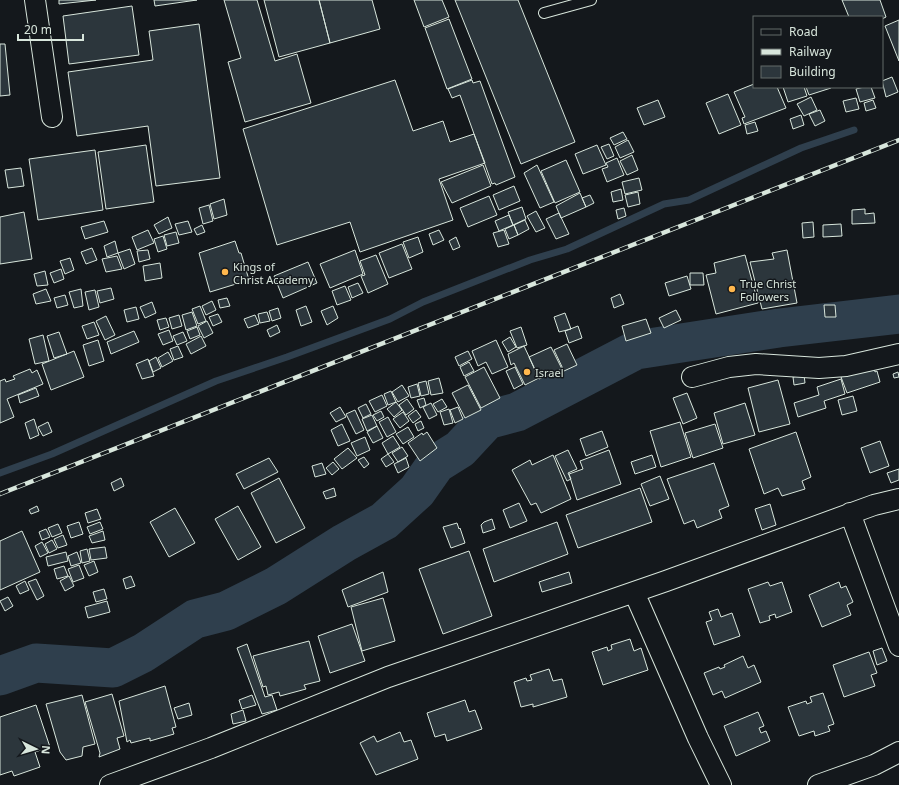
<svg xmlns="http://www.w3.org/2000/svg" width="899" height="785" font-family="'Noto Sans',sans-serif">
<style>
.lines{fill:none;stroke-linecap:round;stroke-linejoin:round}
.stream{stroke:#2f3f4d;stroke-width:7}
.river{stroke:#2f3f4d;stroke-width:39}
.building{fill:#2c363c;stroke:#d8e6dc}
.lane-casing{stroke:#d8e6dc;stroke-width:12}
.street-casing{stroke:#d8e6dc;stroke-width:22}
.lane{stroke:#14181c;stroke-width:10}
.street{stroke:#14181c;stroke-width:20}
.rail-casing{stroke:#d8e6dc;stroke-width:4.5}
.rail{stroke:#14181c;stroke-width:3;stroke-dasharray:9;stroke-linecap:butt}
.poi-dot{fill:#ffb74d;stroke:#14181c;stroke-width:1.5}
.labels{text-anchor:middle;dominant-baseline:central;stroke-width:3;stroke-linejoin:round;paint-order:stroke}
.poi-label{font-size:11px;fill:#d8e6dc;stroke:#14181c;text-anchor:start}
</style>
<rect width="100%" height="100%" fill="#14181c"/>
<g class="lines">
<path class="stream" d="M0,473L52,454L216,381L287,357L390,319L423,302L530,260L567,249L664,204L689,200L801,148L854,130"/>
<path class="river" d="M0,676L36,663L113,668L143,653L195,619L226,611L276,586L344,543L384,521L417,491L436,464L460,449L487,420L517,412L636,350L779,328L899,314"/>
</g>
<path class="building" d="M59,0H96L59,4Z
M154,0H197L155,6Z
M224,0H257L275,61L297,54L311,103L245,122L228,62L241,58Z
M264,0H319L330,43L279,57Z
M319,0H372L380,29L330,43Z
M414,0H442L449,17L424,27Z
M455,0H518L575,142L521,164Z
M842,0H880L886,17L882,19V17H849Z
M132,6L139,55L69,64L63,16Z
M449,19L472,79L447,89L425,28Z
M899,20V61L885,26Z
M199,24L220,178L156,186L148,126L77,136L68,72L153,60L149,31Z
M0,44H5L10,95L0,96Z
M892,77L898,92L886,97L882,81Z
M395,80L413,131L443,121L450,142L474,134L485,163L439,179L453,220L360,252L350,222L277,245L243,129Z
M472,80L473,83L480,81L515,177L496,185L495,183L492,184L460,95L452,98L448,89Z
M754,84V87H777L786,108L744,124L742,118L745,117L734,92Z
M783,87H804L807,96L788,102Z
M806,87H830L831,88L809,95Z
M864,87H871L875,98L860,102L856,89Z
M728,94L741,125L719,134L706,103Z
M811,97L817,110L804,116L797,104Z
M856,98L859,109L846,112L843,101Z
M658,100L665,117L644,125L637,108Z
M873,100L876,108L866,111L864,103Z
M820,110L825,121L815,126L809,114Z
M801,115L804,125L793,129L790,119Z
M755,122L758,131L747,134L745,125Z
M623,132L627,139L614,145L610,138Z
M628,140L634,152L620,158L615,147Z
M609,144L614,156L607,159L601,147Z
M146,145L154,202L106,209L98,152Z
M597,145L606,165L583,174L575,154Z
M95,150L103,210L38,220L29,159Z
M632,155L638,170L627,175L620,161Z
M617,158L624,175L607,182L602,169L608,167L606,163Z
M566,160L580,192L555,203L541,171Z
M483,165L491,186L452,203L441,182Z
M537,165L554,202L540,208L524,173Z
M21,168L24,186L8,188L5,170Z
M639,178L642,190L625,194L622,182Z
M514,186L520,201L499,210L493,195Z
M621,189L623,200L613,202L611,192Z
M638,192L640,204L628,207L625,195Z
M580,193L586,207L561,218L556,206Z
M590,195L594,203L586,207L582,198Z
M489,196L497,215L468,227L460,208Z
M224,199L227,215L214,219L210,204Z
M209,205L213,221L203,224L199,208Z
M522,207L526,219L513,225L508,212Z
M624,208L626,216L618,219L616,210Z
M865,209V214L874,213L875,223L852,224V210Z
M536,211L545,228L536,232L527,216Z
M24,212L32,259L0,264V217Z
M559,213L569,234L556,239L546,219Z
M509,215L513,225L499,231L495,221Z
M168,217L172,228L159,234L154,225Z
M525,220L529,229L518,235L514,225Z
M104,221L108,232L85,239L81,227Z
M188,221L192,232L179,235L175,224Z
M813,222L814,237L803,238L802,223Z
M841,224L842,236L823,237V225Z
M202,225L205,232L197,235L194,229Z
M514,225L518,235L509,239L505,229Z
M148,230L154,243L137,250L132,237Z
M439,230L444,240L433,245L429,234Z
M504,230L509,244L498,247L493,233Z
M176,232L179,243L167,246L164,235Z
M163,236L167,249L158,252L154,239Z
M418,237L423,252L409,258L403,242Z
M456,237L460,247L453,250L449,241Z
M115,241L118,253L107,257L104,246Z
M235,241L239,253H241L249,280L210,292L199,253Z
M402,244L412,269L389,278L379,253Z
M92,248L97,260L86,264L81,252Z
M130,249L135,264L124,269L118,253Z
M148,250L150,259L139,262L137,251Z
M355,250L363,274L330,288L320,264Z
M787,250L797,303L762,309L750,262L774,259L772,253Z
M376,255L388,284L368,293L361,276L365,275L360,261Z
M745,255L758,303L716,314L706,275L716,273L714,263Z
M117,256L122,269L106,272L102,259Z
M70,258L74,270L65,274L60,261Z
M308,262L317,283L283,298L274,276Z
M160,263L162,278L145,281L143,266Z
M61,269L64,279L54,283L50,273Z
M45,271L48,285L37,286L34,274Z
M690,273H703L704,285H690Z
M687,276L691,289L669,296L665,283Z
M358,283L363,293L352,298L348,287Z
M345,286L351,300L337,305L332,291Z
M111,288L114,299L100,303L97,291Z
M46,289L51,301L36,304L33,294Z
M81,289L83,306L74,308L69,292Z
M95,290L99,307L89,310L85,292Z
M620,294L624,304L614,308L611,298Z
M65,295L68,305L57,308L54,298Z
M227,298L230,306L220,308L218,300Z
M212,301L216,310L206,315L202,306Z
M152,302L156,313L145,318L140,307Z
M824,305H835L836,317H825Z
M200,306L206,321L198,324L192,309Z
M306,306L312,322L301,326L296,310Z
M333,306L338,318L327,325L321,311Z
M136,307L139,319L127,322L124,310Z
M278,308L281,318L272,321L269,311Z
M676,310L681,320L664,328L659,318Z
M192,312L197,326L186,330L182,315Z
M267,312L270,321L260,323L258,314Z
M565,313L571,329L559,332L554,317Z
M218,314L222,322L213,326L209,317Z
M179,315L182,326L172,329L169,318Z
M255,315L259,324L248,328L244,319Z
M106,316L115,335L105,340L96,321Z
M166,318L169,327L160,330L157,320Z
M646,319L651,333L626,341L622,326Z
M207,321L213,333L204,338L198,326Z
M94,322L99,335L87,339L82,326Z
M277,325L280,332L270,337L267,330Z
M578,326L582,338L569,343L565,331Z
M197,327L200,335L190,339L187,331Z
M521,327L527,345L517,348L510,331Z
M169,330L173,341L163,345L158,334Z
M134,331L139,342L111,354L107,342Z
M59,332L67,354L54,358L47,336Z
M183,332L187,341L177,345L173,336Z
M43,335L49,361L35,364L29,339Z
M201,336L206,346L191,354L186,344Z
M510,337L516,347L508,352L502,342Z
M98,340L104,361L89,366L83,345Z
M496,340L508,367L492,374L486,362L478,366L472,351Z
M567,344L577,365L564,371L554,350Z
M178,346L183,357L174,360L170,349Z
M524,346L539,378L525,385L514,363L511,365L508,354Z
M551,347L562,369L539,379L529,357Z
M74,351L84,377L51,390L42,364Z
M468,351L472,359L459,366L455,357Z
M168,352L173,361L162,367L158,358Z
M156,357L161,368L153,372L149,361Z
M148,359L154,376L142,379L136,364Z
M469,362L474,371L464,376L460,367Z
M484,367L500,398L481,408L465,377Z
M515,367L523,384L514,389L506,371Z
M874,367L875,372L877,371L880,382L847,393L841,377Z
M30,369L32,373L37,370L43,384L7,399L14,417L0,423V381L5,379L6,382L15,379L13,376Z
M898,372L899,377L894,378L893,374Z
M804,375L805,383L794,385L793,377Z
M439,378L443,393L431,395L428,381Z
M841,379L845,394L824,401L826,408L798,417L794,403L819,395L817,387Z
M778,380L790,424L759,432L748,388Z
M426,381L429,394L421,396L418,383Z
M417,384L420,396L411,398L408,387Z
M402,385L409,396L398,402L392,392Z
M468,385L481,410L465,418L452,393Z
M36,388L39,396L20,403L18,395Z
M391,391L396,402L388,405L384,394Z
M687,393L697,418L683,424L673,398Z
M382,395L387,406L375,412L369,401Z
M853,396L857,411L842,415L838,400Z
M424,398L426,405L420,408L417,400Z
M407,399L414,409L406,415L399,405Z
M442,399L447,407L438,412L433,404Z
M396,402L402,410L394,417L387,409Z
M431,403L437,415L429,419L423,407Z
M745,403L755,435L723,444L714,413Z
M366,404L371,414L363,418L358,408Z
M340,407L346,417L336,422L330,413Z
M458,407L463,419L455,423L450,410Z
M449,409L453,423L444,425L440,412Z
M355,410L364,430L356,434L346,414Z
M416,410L421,417L413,423L408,416Z
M381,411L384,417L377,421L373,415Z
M403,412L409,421L400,428L393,419Z
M372,415L377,426L367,431L362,419Z
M388,417L396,432L387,437L379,422Z
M34,419L39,435L30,439L25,423Z
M421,421L424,428L418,431L415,424Z
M48,422L52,432L43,436L38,427Z
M680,422L691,457L661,467L650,431Z
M342,424L350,441L338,446L331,430Z
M715,424L723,448L693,458L685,433Z
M377,426L383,438L373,443L367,432Z
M408,427L414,437L403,444L396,434Z
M602,431L608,447L586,456L580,439Z
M427,432L437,448L420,461L408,443L422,433L423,435Z
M796,432L811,477L802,481L805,489L782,496L778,488L764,494L749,449Z
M393,436L400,447L388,454L382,443Z
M365,437L370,450L357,456L351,443Z
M880,441L889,466L870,473L861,448Z
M402,447L408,456L398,462L392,453Z
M348,448L357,458L342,469L334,459Z
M568,450L577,469L568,473L571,479L567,481L555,456Z
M609,450L621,484L577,500L569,474L583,469L580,461Z
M388,454L394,462L386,467L381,459Z
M553,455L571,499L541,513L536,503L531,505L512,470L530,460L532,465Z
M652,455L656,467L635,474L631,462Z
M364,457L369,464L364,468L358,460Z
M269,458L278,472L244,489L236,474Z
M406,458L409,467L398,473L394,464Z
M333,462L339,469L332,475L326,468Z
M322,463L326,474L315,477L312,466Z
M714,463L729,506L719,510L722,518L697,528L694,520L684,524L667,479Z
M899,469V480L891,483L887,473Z
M660,476L669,499L650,506L641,484Z
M121,478L124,486L114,491L111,483Z
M279,478L305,528L276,543L251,493Z
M334,488L336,496L326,499L323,492Z
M640,488L652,522L578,548L566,515Z
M519,503L527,521L510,528L503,510Z
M770,504L776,525L762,530L755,509Z
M37,506L39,511L31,514L29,510Z
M238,506L261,547L238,560L215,519Z
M175,508L195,543L169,557L150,522Z
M97,509L101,519L88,523L85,513Z
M492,519L495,529L483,533L481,525L484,522Z
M79,522L83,534L71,538L67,526Z
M100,522L103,529L90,534L87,527Z
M557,522L568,554L494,582L483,549Z
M457,523L459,529L460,528L465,543L451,548L443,527Z
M58,524L62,533L52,537L48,528Z
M46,529L50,537L42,540L39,532Z
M22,531L40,572L0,590V541Z
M103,531L105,540L92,543L89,536Z
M63,535L67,545L58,548L54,539Z
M52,540L57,549L49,553L45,544Z
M42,542L48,553L40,557L35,546Z
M105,547L107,558L91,560L89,549Z
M87,549L90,561L82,563L80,551Z
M469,551L492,616L443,634L419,569Z
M66,552L68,561L48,566L46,557Z
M77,552L81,563L71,566L68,556Z
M94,561L98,572L89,576L84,565Z
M79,565L84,578L73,582L68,569Z
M64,566L68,576L57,579L54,569Z
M383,572L388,592L348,607L342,590Z
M569,572L572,583L542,592L539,582Z
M69,576L74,586L65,591L60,581Z
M131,576L135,586L126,589L123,579Z
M36,579L44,596L37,600L28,582Z
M25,581L29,590L20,594L16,586Z
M768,582L770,586L782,582L792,612L776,618L775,614L769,616L770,620L760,623L748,589Z
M839,582L841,588L846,586L853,602L847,605L851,615L822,627L809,595Z
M104,589L107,599L96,602L93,592Z
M8,597L13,606L5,611L0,601Z
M383,598L395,641L362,651L351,607Z
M107,601L110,612L88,618L85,607Z
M718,609L721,617L732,613L740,636L714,645L706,622L712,620L709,612Z
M352,624L365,661L330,673L318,636Z
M630,639L634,651L641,648L648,670L603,685L592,652L607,647L608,651L612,649L611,645Z
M309,641L320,681L304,685L306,689L280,696L279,692L268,695L266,686L263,687L253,656Z
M247,644L265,697L272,695L277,710L262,714L237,648Z
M882,648L887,661L877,665L873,651Z
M869,652L877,673L871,675L875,686L844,697L833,665Z
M743,656L748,668L754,665L761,682L725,698L722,691L713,695L704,673L719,667L720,669L725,667L724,665Z
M549,669L553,681L562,679L567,697L533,707V704L521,707L514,682L526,678L527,681L532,680L530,675Z
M165,686L176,727L172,728L174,734L150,741V738L131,743L130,740L127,742L119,701Z
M823,693L834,724L828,726L830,731L815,736L814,731L799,736L788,707L806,701L807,704L812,702L810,697Z
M112,694L124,736L117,738L120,749L99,757L100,753L85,702Z
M82,695L95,744L83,747L82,756L66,760L60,752L46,704Z
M252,695L256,705L242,709L239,700Z
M465,700L469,712L475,710L482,729L447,741L445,734L435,737L427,713Z
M189,703L192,715L178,719L174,708Z
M36,705L50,747L35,752L40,767L14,776L12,771L0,775V717Z
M243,710L246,721L233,724L231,714Z
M758,712L764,726L759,728L761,733L766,731L770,741L736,756L724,726Z
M400,732L404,742L411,740L418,759L376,775L360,743L374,736L377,742Z"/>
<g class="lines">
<defs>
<path id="lane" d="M544,13L591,0"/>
<path id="street" d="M35,0L52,117
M692,377L729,367L756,364L819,368L846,366L899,354
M850,513L899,646
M634,592L698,738L721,785
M110,785L211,748L388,677L666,581L874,505L899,499
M818,785L874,765L899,752"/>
</defs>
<use href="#lane" class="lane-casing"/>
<use href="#street" class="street-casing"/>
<use href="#lane" class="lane"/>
<use href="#street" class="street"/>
<defs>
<path id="rail" d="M0,494L899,140"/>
</defs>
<use href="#rail" class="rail-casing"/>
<use href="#rail" class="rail"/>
</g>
<g class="poi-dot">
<circle cx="225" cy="272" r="4"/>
<circle cx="732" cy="289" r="4"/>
<circle cx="527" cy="372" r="4"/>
</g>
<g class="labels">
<g class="poi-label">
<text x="233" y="266">Kings of<tspan x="233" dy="13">Christ Academy</tspan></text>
<text x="740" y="283">True Christ<tspan x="740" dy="13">Followers</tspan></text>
<text x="535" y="372">Israel</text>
</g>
</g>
<rect x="753" y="16" width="130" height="72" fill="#14181c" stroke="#626a69"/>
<rect x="761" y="29" width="20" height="6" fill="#14181c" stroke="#626a69"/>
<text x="789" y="36" font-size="12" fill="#d8e6dc">Road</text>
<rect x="761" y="49" width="20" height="6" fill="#d8e6dc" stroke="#626a69"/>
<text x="789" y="56" font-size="12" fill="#d8e6dc">Railway</text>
<rect x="761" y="66" width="20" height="12" fill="#2c363c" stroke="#626a69"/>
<text x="789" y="76" font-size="12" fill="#d8e6dc">Building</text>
<g transform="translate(36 749) rotate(95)" stroke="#14181c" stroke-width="3" paint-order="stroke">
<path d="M0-3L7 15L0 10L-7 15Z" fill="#d8e6dc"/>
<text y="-6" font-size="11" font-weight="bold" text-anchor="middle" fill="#d8e6dc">N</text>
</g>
<path d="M18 34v6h65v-6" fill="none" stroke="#d8e6dc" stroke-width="2"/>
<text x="24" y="34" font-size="12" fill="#d8e6dc" stroke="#14181c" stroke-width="3" paint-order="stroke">20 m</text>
</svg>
